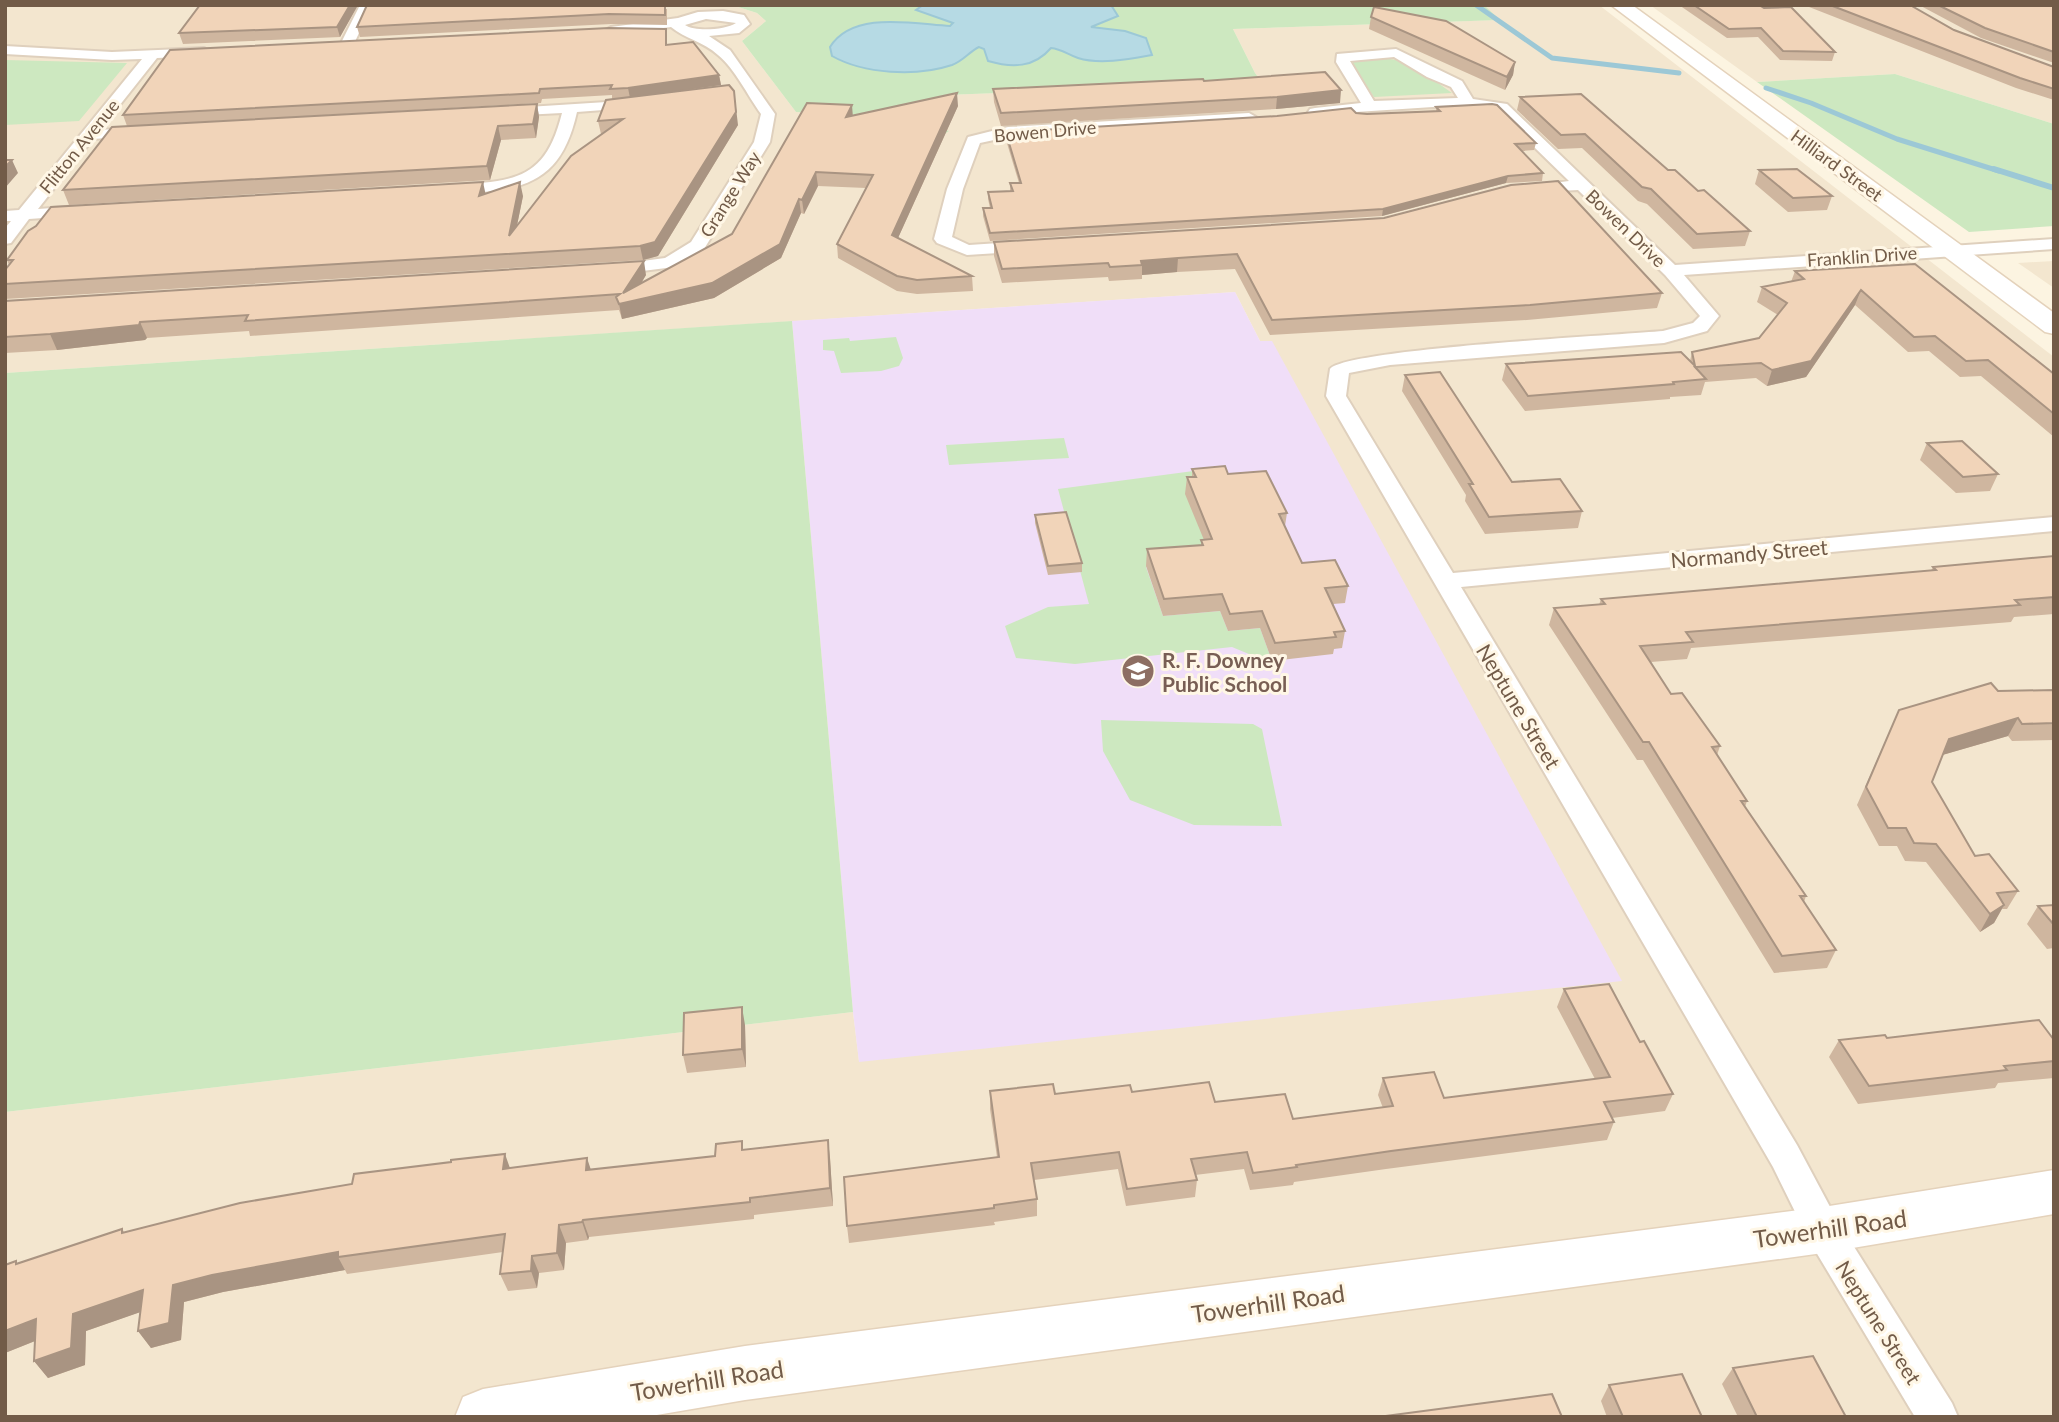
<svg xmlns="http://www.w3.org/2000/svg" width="2059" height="1422" font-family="Lato,sans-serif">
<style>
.residential{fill:#f3e6cf}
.education{fill:#f0def8}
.green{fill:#cde8c0}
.water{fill:#b6dae4;stroke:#9cc8d6;stroke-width:2}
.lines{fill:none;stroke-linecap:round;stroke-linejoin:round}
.stream-far1{stroke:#9cc8d6;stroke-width:5}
.stream{stroke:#9cc8d6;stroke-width:6}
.street-casing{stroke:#dfd0bd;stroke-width:4}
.secondary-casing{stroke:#e4d2bb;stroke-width:3}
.street{fill:#fff;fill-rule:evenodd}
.secondary{fill:#fff;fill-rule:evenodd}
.wall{fill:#cfb69f}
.shaded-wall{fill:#a99482}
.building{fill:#f1d4b9;stroke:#a99482;stroke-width:2}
.labels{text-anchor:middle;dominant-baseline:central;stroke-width:6;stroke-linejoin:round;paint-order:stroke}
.far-street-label{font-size:18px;fill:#725b48;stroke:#fff7e6}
.street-label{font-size:21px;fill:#725b48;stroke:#fff7e6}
.education-label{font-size:21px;font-weight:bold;fill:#785e54;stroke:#fff7e6;text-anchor:start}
.near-street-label{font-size:24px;fill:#725b48;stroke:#fff7e6}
</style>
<rect width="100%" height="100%" fill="#fcf4e1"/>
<path class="residential" d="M5,5H732L757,13L766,21L742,41L796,112L896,116L946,95L1073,90L1278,105L1255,73L1233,29L1499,20L1484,5H1599L2054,357V1417H5V1112L853,1012L859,1061L1260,341L1235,292L5,373Z
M1650,5H2054V124L1895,74L1757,82Z
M2054,261V288L2018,263Z"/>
<path class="education" d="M1235,292L1260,341H1272L1622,981L859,1062L853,1012L792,321Z"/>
<path class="green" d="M732,5H1484L1500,20L1233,29L1255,73L1279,105L1073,90L946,95L897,116L949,131L943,135L863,115L796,112L742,41L766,21L757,13Z
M1357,58C1408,56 1413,65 1452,93L1374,97L1351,64Z
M5,60L127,63L79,121L5,125Z
M1895,74L2054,124V226L1969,232L1757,82Z
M792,321L853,1012L5,1112V373Z
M896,337L903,358L899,366L881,371L841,373L834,351L823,350V340L849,338L850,341Z
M1064,438L1069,458L949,465L946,445Z
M1216,468L1210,556L1202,561L1146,567L1163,616L1220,611L1228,631L1260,628L1272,661L1268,662L1232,647L1075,664L1016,658L1005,626L1048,607L1089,604L1058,489Z
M1101,720L1253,724L1262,729L1282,826L1194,825L1130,800L1103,751Z"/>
<path class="water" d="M923,5H1111L1118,16L1091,27L1125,31L1146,38L1152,55C1130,59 1100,65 1078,58C1068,55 1062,49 1051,48C1034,68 1012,68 988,61L984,49L979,47C969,52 963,61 952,65C916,77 864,74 832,56L830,47C853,10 914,24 950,26L953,23L916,10Z"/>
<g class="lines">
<path class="stream-far1" d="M1476,5L1552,58L1679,73
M1766,88L1811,103L1897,139L1999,171"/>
<path class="stream" d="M1994,169L2054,188"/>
<defs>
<path id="street" d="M360,5H372L352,48H342L340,45Z
M723,11L744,15L750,24L739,33L709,36L730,50L775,114L770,142L704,249L687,262L674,267L611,275L605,274L602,270L605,266L665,258L691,242L754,142L761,114C748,96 735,69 718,55C703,41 685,39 671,27L611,35L604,31L611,27L678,18L698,12ZM706,19L736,23C725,30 695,32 685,25Z
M5,46L112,52L204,48L211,52L204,56L157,58L100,130L142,127L147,129L150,132L147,135L93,139L38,209L80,206L88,211L86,215L29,219L11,243L5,244V228L11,221H5V211L19,210L142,59L112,60L5,54Z
M1396,49L1462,81L1473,99L1507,104L1675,265L2054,239V249L1684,275L1719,316L1707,331L1664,343L1390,365L1349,373L1346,396L1453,573L2054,517V531L1461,587L1797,1145L1836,1218L1952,1403L1958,1417H1915L1810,1242L1773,1167L1326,396L1330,369C1345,349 1620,335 1663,331L1693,323L1700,316L1665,275L1578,190L1521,193L1519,190L1521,187L1569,181L1497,111L1433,107L1310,115L1308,112L1310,109L1315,108L1361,103L1336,62L1337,54ZM1394,57L1427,77L1451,87L1458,98L1374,101L1350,61Z
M638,100L643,101L645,104L643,107L577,112C563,174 534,189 473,193C462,194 449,198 442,190L450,185C513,181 545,182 562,113L502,116L495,112L497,109Z
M1249,113L1256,117L1254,120L1008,137L980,143L963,189L952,237L969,245L1028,241L1037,246L1028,251L967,255L937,243L934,239L947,189L968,137L1008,127Z"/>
<path id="secondary" d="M1611,5H1632L2054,313V334L2045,332Z
M2054,1170V1214L1823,1253L745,1400L645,1417H455L463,1397L483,1389L745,1346L1823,1207Z"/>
</defs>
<use href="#street" class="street-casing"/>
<use href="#secondary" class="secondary-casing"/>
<use href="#street" class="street"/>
<use href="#secondary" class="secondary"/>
</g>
<path class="wall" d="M358,5L340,37L183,44L179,33Z
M1679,5H1759L1835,52L1832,61L1780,60L1758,37L1727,38Z
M1804,5H1910L1954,30L2054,67V100L2016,88Z
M1919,5H2054V63L1981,38Z
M667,9V25L611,24L360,37L357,27Z
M1371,17L1515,62L1513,75L1505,90L1369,29Z
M666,29L667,45L719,75L721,85L685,90L738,125L658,256L643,260L5,299V270L9,265L7,260L486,194L523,196L517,225L603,134H601L598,121L612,99V95L542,99L541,103L127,126L123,115Z
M1204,81L1340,103L1276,109L1001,126L994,102L993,89Z
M1520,97L1668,170L1698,191L1750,231L1745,246L1693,249L1647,204L1638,201L1582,148L1558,149L1517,110Z
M537,104L539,117L536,138L501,140L490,180L69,205L63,190Z
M852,105V116L958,106L898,238L972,276L973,291L917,294L897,291L838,258L837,244L866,188L818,186L804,214L801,213L781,258L714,298L622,319L619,310L250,336L249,331L147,338L145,340L57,350L5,353V301L646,275L641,283L732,234Z
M1436,107L1536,143L1534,150L1522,151L1543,173L1542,181L1506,183L1382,216L990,241L983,216V208H990L988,199V192L1010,191V183H1019L1006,140V133L1356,113L1367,114L1436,111Z
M1759,170L1832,196L1827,210L1788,212L1755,184Z
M1384,218L1662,293L1657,308L1527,320L1270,335L1235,269L1177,272L1142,275V279L1109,281L1108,277L1002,283L994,256V242Z
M1915,264L2054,374V437L1981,376L1960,377L1929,351L1908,352L1855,305L1806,377L1767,386L1756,378L1705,382L1701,395L1670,397V399L1525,411L1502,380L1506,364L1690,361L1692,352L1759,338L1778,315L1757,302L1762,287L1791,282L1795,271Z
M1405,375L1512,482L1582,511L1578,528L1485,534L1465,501L1466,495L1402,391Z
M1927,443L1998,474L1990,491L1956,493L1920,460Z
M1192,469L1228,474L1287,513L1285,526L1302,563L1348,586L1345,603L1333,604L1345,631L1342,648L1334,649L1333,654L1272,661L1260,628L1228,631L1220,611L1163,616L1146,566L1147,549L1201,545V540H1204L1185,494L1187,477H1192Z
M1035,515L1082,563V572L1048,575L1035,523Z
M2054,556V614L2014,617L2011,622L1691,648L1687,659L1651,662L1671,694L1720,746L1717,755L1747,801L1745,807L1806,896L1804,902L1836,950L1827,968L1774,973L1643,760H1637L1549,625L1554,608L1599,605L1601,599L1931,571L1933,567Z
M2054,690V740L2012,741L2008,736L1942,755L1932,782L1975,856L2018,891L2007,909H2002L1994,923L1980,932L1926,862L1905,861L1897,846H1879L1857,805L1899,710L1998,691Z
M2054,905V948L2047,949L2027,924L2038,906Z
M1564,989L1640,1042L1673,1094L1665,1111L1612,1118L1614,1122L1607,1140L1386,1169L1294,1182L1293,1185L1250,1190L1244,1169L1195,1175L1197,1180L1195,1197L1126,1206L1118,1169L1034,1180L1037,1199V1216L994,1222L995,1225L849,1243L847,1226L997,1157L990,1109V1091L1055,1094L1132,1092L1215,1102L1293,1119L1383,1108L1378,1095L1383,1078L1444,1098L1595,1079L1557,1007Z
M745,1025L746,1067L687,1073L683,1055Z
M1887,1038L2054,1040V1078L1998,1083L1995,1088L1858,1104L1829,1057L1839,1040Z
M743,1150L830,1158L833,1206L754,1215V1219L589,1237L588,1240L566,1243L564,1270L539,1273L537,1288L508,1291L500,1274L503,1252L347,1274L345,1270L223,1292L184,1302L181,1340L151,1348L138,1331L140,1312L86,1331L85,1365L48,1378L34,1361L35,1341L5,1353L18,1263L122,1229L125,1233L352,1184L510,1168L591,1170L715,1156Z
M1733,1368L1846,1417H1738L1722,1384Z
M1609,1385L1702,1417H1607L1601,1401Z"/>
<path class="shaded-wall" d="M350,5H358L340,37L337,27Z
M1515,62L1513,75L1505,90L1507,77Z
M719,75L721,85L630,98L628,88Z
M1341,90L1340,103L1276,109L1277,97Z
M734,91L738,125L658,256L643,260L640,246Z
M957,93L958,106L893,249L892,235Z
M537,104L539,117L536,138L533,124Z
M852,105L853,118L846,117Z
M498,126L501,140L490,180L487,166Z
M12,160L18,173L5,188V167Z
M816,172L818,186L804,214L802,200Z
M1508,176L1506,183L1382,216L1383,209Z
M483,182L486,196H479Z
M520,182L523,196L512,250L509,236Z
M799,199L801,213L781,258L714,298L622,319L619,304L623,293L644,261L646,275L630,302Z
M1178,258L1177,272L1142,275V265L1141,261Z
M1861,290L1855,305L1806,377L1767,386L1772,370Z
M140,322L147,338L145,340L57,350L50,334Z
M2018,718L2008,736L1939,756L1949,739Z
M2004,905L1994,923L1980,932L1990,914Z
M742,1007L745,1025L746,1067L742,1049Z
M828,1140L830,1158L833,1206L830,1188Z
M505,1154L511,1171L503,1169Z
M587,1158L593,1176L586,1170Z
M583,1220L589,1237L588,1240L582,1222Z
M559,1225L566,1243L564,1270L557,1253Z
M338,1252V1257L345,1270L223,1292L184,1302L181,1340L151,1348L138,1331L173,1285L212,1275Z
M532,1256L539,1273L537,1288L531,1271Z
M143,1290L155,1307L86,1331L85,1365L48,1378L34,1361L73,1314Z
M36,1319L50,1335L5,1353V1331Z"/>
<path class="building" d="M200,5H350L337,27L179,33Z
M367,5H665V15L609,14L357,27Z
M1694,5H1759L1764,8L1791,7L1835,52L1783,51L1761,28L1729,29Z
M1830,5H1910L1954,30L2054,67V89L2020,78Z
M1938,5H2054V52L1985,28Z
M1374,7L1446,21L1515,62L1507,77L1371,17Z
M609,28L666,29V45L693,42L719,75L628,88L610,89L612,85L540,89L539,93L123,115L170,50Z
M1325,72L1341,90L1277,97L1001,113L993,89L1203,79L1204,81Z
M729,85L734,91L736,112L655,242L640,246L5,284V270L13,260H7L28,231L36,226L51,207L483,182L479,196L520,182L509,236L571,156L623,119L598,121L606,100Z
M957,93L892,235L972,276L917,280L897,276L837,244L873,175L816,172L802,200L799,199L780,244L712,283L619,304L616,297L620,294L245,321L248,315L140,322L139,325L50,334L5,337V301L644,261L623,293L732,234L807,103L852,105L846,117Z
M1581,94L1668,170H1675L1698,191L1704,190L1750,231L1697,234L1651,189L1642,187L1585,134L1561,135L1520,97Z
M537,104L533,124L498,126L487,166L63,190L112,127Z
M1492,104L1497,105L1536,143L1515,144L1543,173L1508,176L1383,209L990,233L983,208H992L988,192L1013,191L1010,183H1021L1006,133L1008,132L1277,116L1351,108L1356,113L1367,114L1440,111L1436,107Z
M5,160H12L5,167Z
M1797,169L1832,196L1793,198L1759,170Z
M1558,181L1662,293L1530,305L1272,320L1237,254L1178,258L1141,261L1142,265L1110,267L1108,263L1002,269L994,242L1384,218L1511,185Z
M1915,264L2054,374V414L1988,360L1966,361L1935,336L1914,337L1861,290L1811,361L1772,370L1761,363L1695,367L1706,379L1673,382L1674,384L1528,396L1506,364L1681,352L1695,366L1692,352L1759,338L1787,303L1762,287L1804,279L1795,271Z
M1440,372L1512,482L1560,479L1582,511L1489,517L1469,484H1473L1405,375Z
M1962,441L1998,474L1963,477L1927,443Z
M1225,466L1228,474L1266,471L1287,513L1279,514L1302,563L1335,560L1348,586L1325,588L1345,631L1334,632L1336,637L1275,643L1262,611L1230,614L1222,594L1164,599L1147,549L1203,545L1201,540L1212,539L1187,477H1196L1192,469Z
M1066,512L1082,563L1048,566L1035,515Z
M2054,556V597L2015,600L2020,605L1686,632L1693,642L1640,646L1671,694L1682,693L1720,746L1712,747L1747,801H1741L1806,896H1800L1836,950L1782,956L1649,742H1643L1554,608L1605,604L1601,599L1936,570L1933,567Z
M1991,683L1998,691L2054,690V723L2022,724L2018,718L1949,739L1932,782L1975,856L1989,854L2018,891L1997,893L2004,905L1990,914L1936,844L1914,843L1906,828H1888L1866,787L1899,710Z
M2054,905V925L2038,906Z
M1609,984L1640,1042L1644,1041L1673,1094L1604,1102L1614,1122L1391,1151L1296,1165L1297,1167L1253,1173L1247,1152L1191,1159L1197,1180L1127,1189L1119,1152L1031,1163L1037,1199L994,1205V1208L847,1226L844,1177L999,1157L990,1091L1053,1084L1055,1094L1130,1085L1132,1092L1209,1082L1215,1102L1285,1094L1293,1119L1393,1106L1383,1078L1434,1072L1444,1098L1610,1077L1564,989Z
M742,1007V1049L683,1055L684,1013Z
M2039,1020L2054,1040V1061L2004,1066L2007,1070L1869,1086L1839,1040L1885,1035L1887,1038Z
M828,1140L830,1188L750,1198V1202L583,1220L582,1222L559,1225L557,1253L532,1256L531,1271L500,1274L505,1234L338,1257V1252L212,1275L173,1285L169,1323L138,1331L143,1290L73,1314L71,1348L34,1361L36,1319L5,1331V1265L16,1261V1264L122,1229V1233L240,1203L352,1184L354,1174L451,1162V1160L505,1154L503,1169L587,1158L586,1170L715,1156L716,1144L742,1141V1150Z
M1813,1356L1846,1417H1757L1733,1368Z
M1682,1374L1702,1417H1623L1609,1385Z
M1552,1394L1562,1417H1378Z"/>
<defs>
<symbol id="school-disc" viewBox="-11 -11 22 22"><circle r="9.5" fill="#8d6e63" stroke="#fff7e6"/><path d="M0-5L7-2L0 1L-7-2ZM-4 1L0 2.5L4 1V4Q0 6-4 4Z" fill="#fff"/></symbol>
</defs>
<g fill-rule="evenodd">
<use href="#school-disc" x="1119" y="652" width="38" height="38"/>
</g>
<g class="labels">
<g class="far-street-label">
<text transform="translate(1045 131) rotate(-5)">Bowen Drive</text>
<text transform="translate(79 146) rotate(-51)">Flitton Avenue</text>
<text transform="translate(1837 165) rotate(36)">Hilliard Street</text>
<text transform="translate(730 194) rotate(-58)">Grange Way</text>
<text transform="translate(1626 228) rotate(44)">Bowen Drive</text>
<text transform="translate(1862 256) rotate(-4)">Franklin Drive</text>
</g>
<g class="street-label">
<text transform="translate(1749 553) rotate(-5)">Normandy Street</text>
<text transform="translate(1519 706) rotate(59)">Neptune Street</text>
<text transform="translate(1879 1322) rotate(58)">Neptune Street</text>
</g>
<g class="education-label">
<text x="1162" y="659">R. F. Downey<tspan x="1162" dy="24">Public School</tspan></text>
</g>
<g class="near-street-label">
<text transform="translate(1830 1228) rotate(-8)">Towerhill Road</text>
<text transform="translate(1268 1303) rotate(-8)">Towerhill Road</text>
<text transform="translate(707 1380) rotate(-9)">Towerhill Road</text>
</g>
</g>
<rect width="2059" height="1422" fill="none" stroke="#725b48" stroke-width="14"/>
</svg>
